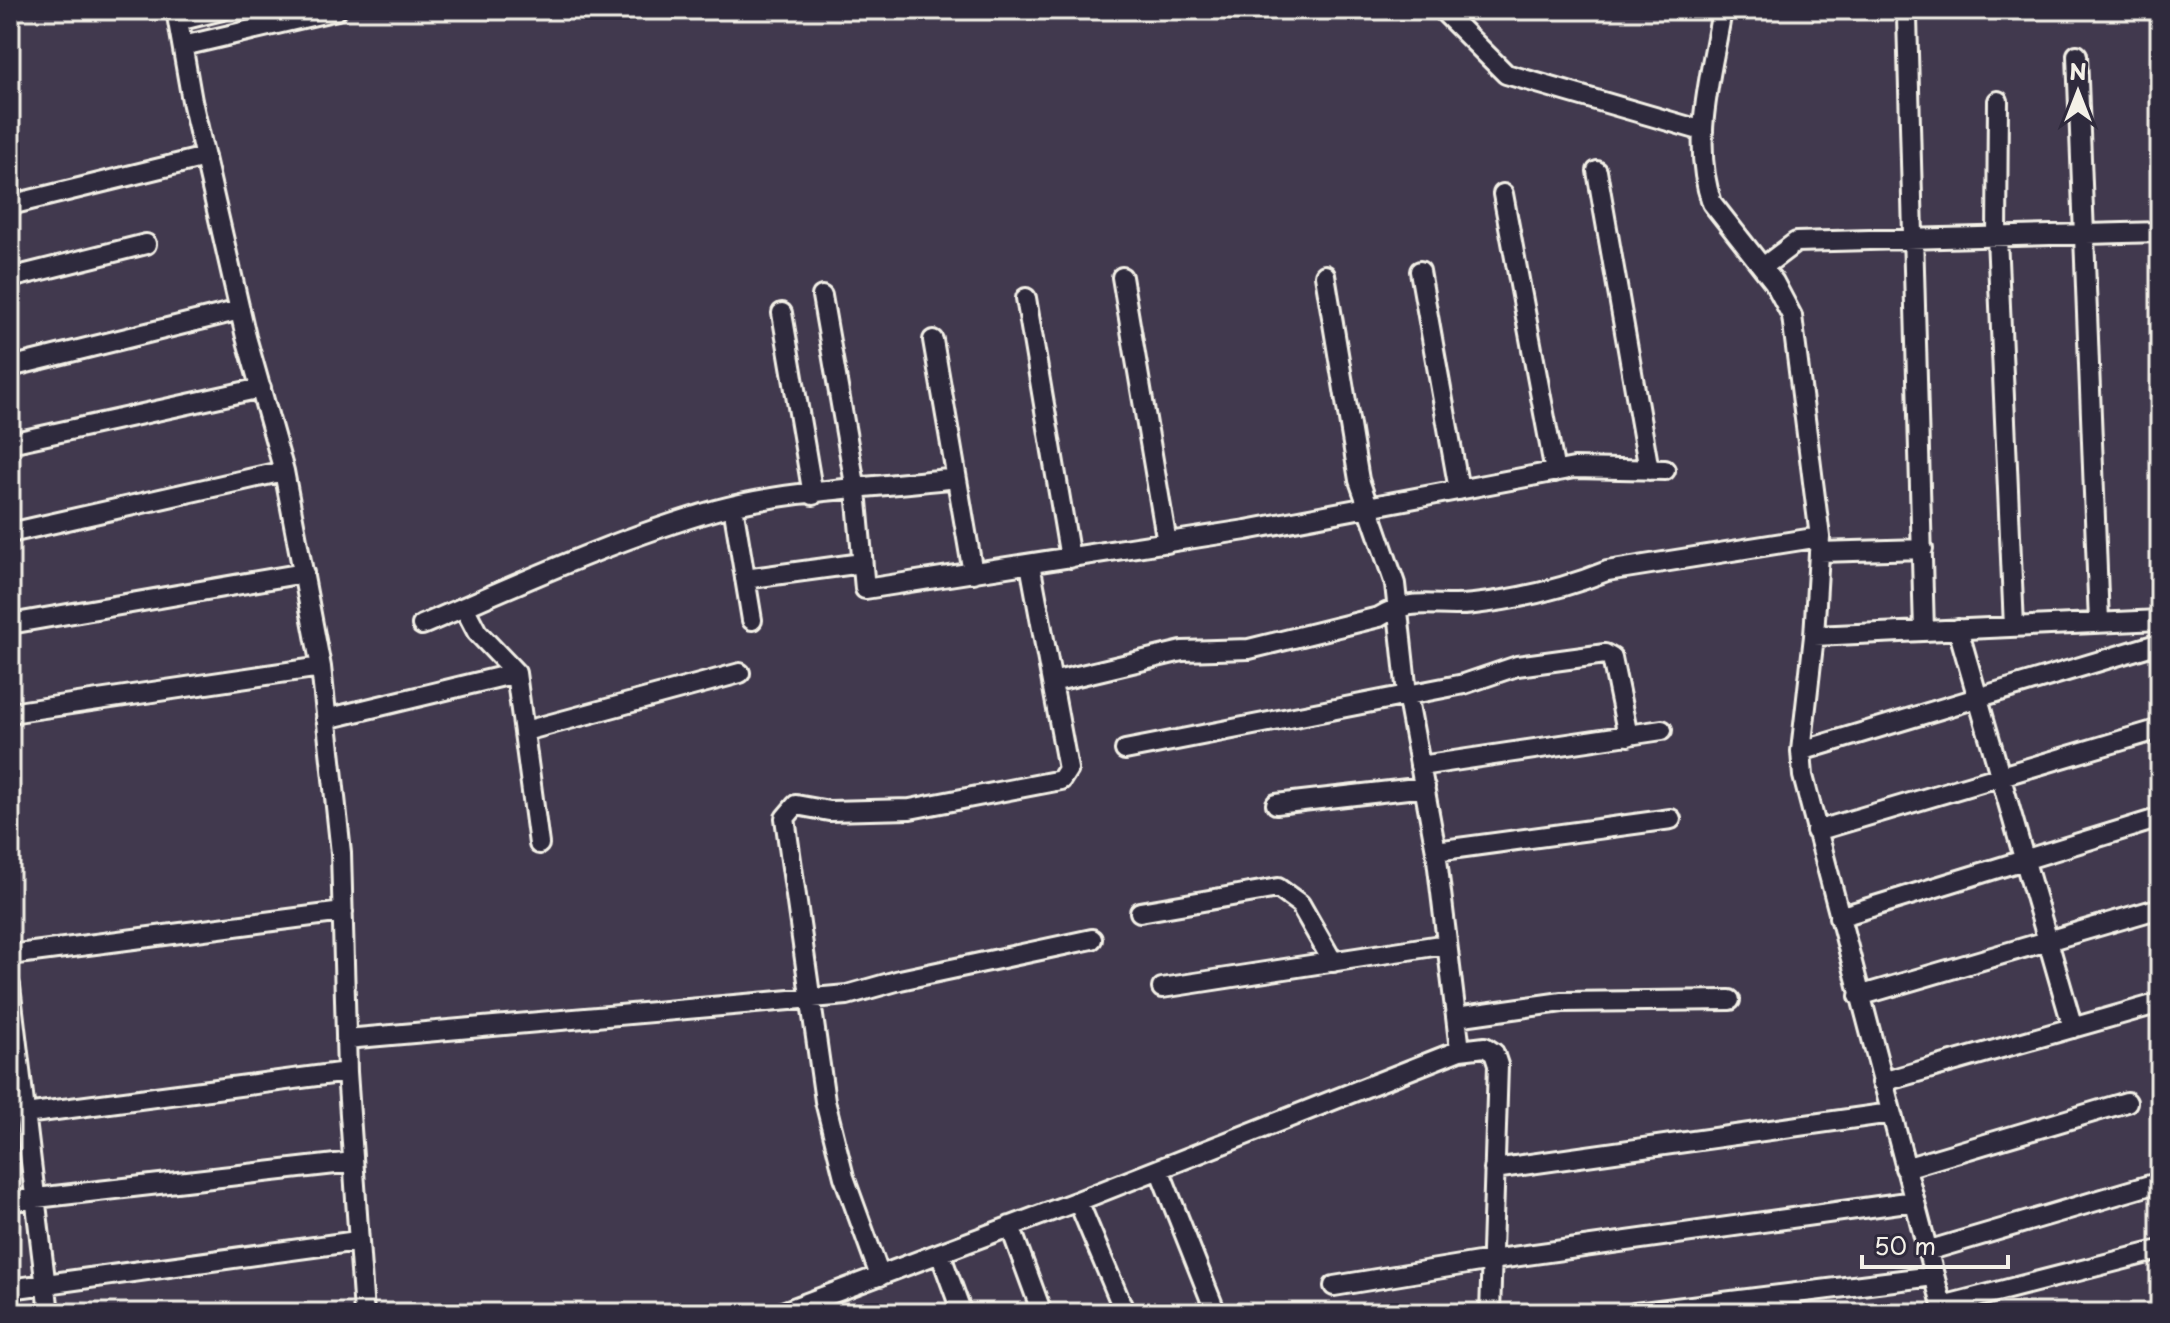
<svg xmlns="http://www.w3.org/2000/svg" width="2170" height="1323" font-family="'Playpen Sans',sans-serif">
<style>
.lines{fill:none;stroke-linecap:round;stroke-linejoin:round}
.street-casing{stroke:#f4f1e8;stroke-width:24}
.street{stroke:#2f2a3d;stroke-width:18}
</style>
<rect width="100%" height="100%" fill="#41394e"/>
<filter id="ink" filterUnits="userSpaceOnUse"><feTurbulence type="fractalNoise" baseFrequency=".0125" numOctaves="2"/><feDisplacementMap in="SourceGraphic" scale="16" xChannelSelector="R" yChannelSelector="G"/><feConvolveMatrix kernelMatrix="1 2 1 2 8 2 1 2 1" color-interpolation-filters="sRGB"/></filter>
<g filter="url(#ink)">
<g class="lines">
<defs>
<path id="street" d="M176,10L192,101L246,337L284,471L321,667L341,853L347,1072L364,1313
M1442,10L1506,74L1703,131
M1722,10C1712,72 1690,142 1712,203L1774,282L1792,316L1820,537L1814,636L1801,751L1803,776L1944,1313
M1907,17L1924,631
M178,21L222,10
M183,46L337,10
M2077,55L2099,622
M1998,101L1997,237L2014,627
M1597,171L1649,470
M1503,194L1555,472
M10,205L205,157
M1763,267L1796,242L2160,232
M1420,271L1459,490
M1325,275L1359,480L1395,584L1407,694L1436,851L1460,1050
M1122,277L1167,543
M10,278L146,244
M822,296L856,490L865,589L1246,530L1574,468L1665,470
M1026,298L1070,558
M782,313L813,495
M933,340L973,573
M10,367L240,310
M10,443L261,388
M733,506L752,620
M10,533L284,471
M1819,552L1923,549
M745,579L862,563
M464,607L477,632L516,673L539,844
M10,624L304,573
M422,625C518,584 615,539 716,510C786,490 882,487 956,478
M1958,629L2073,1028
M1814,636L2160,620
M1052,682L1182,651L1249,649L1379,617C1415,595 1436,609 1474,604C1519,599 1565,588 1607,571L1820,537
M10,713L321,667
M326,719L516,673
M525,731L740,673
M1125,750L1464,684L1517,666L1605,654L1612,658L1628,736
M1801,751L2160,643
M1420,766L1662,730
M1276,804L1425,787
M1816,831L2160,729
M1436,851L1671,819
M1140,912L1278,888L1300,904L1333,962
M1839,917L2160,818
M10,955L343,912
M10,986L49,1313
M1162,988L1447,944
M1859,996L2160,908
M1456,1017L1562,1002L1730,1000
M346,1039L847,995L900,980L1092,939
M1882,1082L2160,1003
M25,1114L347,1072
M1905,1168L2127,1102
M1159,1169L1216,1313
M1494,1169L1891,1113
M10,1201L353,1162
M1078,1201L1125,1313
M1010,1226L1042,1313
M1927,1251L2150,1185
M940,1253L962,1313
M880,1276L844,1177L825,1101L785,818L796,805L829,811L910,809L1061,780L1068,769L1030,564
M1334,1286L1491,1260L1914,1201
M10,1289L357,1241
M1942,1306L2160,1250
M780,1313L1078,1201L1460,1050L1485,1047L1494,1053L1498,1065L1490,1313
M1635,1313L1934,1276"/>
</defs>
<use href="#street" class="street-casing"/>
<use href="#street" class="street"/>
</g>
</g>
<rect width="2170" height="1323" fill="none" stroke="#2f2a3d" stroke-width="40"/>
<rect x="20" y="20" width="2130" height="1283" fill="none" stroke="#f4f1e8" stroke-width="3" filter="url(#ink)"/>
<g transform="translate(2078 92)" stroke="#2f2a3d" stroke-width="6" paint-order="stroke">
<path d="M0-6L14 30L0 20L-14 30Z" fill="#f4f1e8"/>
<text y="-12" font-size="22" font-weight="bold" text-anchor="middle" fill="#f4f1e8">N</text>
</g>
<path d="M1862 1255v12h146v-12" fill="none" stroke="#f4f1e8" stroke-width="4"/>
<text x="1874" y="1255" font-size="24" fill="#f4f1e8" stroke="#2f2a3d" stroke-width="6" paint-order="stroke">50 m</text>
</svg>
